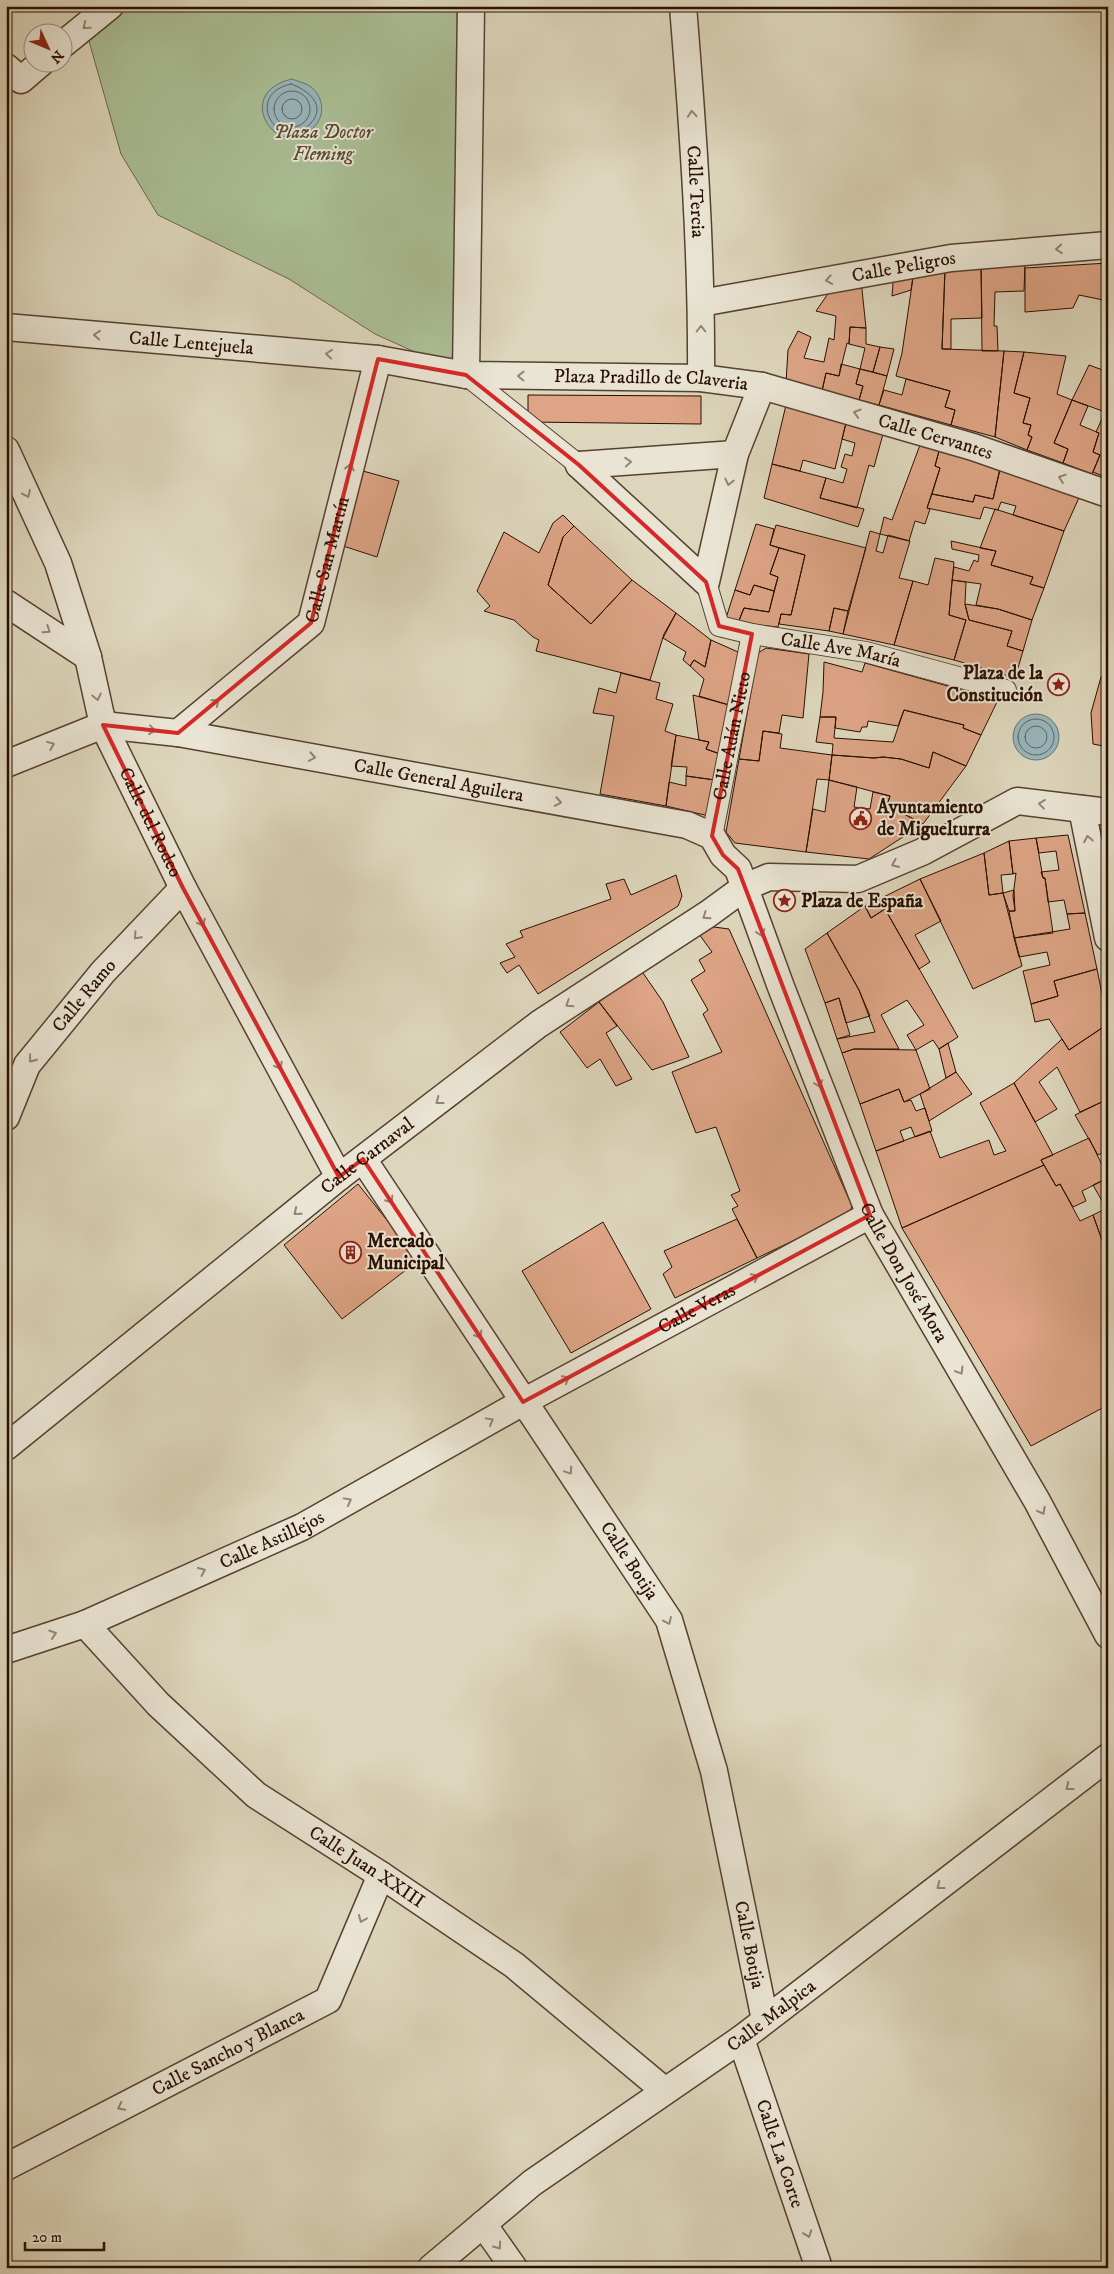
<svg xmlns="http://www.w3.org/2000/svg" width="1114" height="2274" font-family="'IM FELL DW Pica',serif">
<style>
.green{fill:#abbf96;stroke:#6a674b}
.water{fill:#97b6bb;stroke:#6b7370}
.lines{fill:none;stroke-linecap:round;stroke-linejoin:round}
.shore{stroke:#60625e;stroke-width:1}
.building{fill:#dda485;stroke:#290f00}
.pedestrian-casing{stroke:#56412f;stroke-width:22}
.minor-casing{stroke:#56412f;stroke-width:29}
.pedestrian{stroke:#e9e4d3;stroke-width:20}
.minor{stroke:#e9e4d3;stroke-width:26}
.oneway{stroke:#938474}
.marked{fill:none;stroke:#d62828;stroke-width:4;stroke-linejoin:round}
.labels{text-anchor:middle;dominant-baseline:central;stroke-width:4;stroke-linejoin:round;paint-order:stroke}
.park-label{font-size:19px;font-style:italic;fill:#564d34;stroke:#e9e4d3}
.street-label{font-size:19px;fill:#290f00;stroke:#e9e4d3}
.poi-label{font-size:19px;font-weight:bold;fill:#290f00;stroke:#e9e4d3;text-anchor:start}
</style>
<rect width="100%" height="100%" fill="#ddd6bc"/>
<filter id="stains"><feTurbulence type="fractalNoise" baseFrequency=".004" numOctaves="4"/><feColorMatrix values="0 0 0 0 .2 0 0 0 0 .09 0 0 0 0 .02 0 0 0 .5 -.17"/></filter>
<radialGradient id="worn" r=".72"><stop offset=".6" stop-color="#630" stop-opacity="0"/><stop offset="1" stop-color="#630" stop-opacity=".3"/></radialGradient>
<path class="green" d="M124,6H457L466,375L375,334L289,279L158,215L121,154L85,27Z"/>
<path class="water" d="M292,79C297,81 305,83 310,86C323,96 326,114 315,126C279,166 230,93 292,79Z
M1013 737a23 23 0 1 1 46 0a23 23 0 1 1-46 0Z"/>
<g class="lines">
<path class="shore" d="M291,84C308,90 327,105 311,123C280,156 241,95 291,84Z
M274 109a18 18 0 1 1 36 0a18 18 0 1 1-36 0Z
M282 109a10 10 0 1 1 20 0a10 10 0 1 1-20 0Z
M1018 737a18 18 0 1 1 36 0a18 18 0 1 1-36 0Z
M1025 737a11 11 0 1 1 22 0a11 11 0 1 1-22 0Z"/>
</g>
<path class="building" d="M1025,263L1024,291L995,292L994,326H997L998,351H982L981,264Z
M1108,263V301L1079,295L1073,308L1025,312V268Z
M981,264L982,318L951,319V349H942L945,267Z
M914,269L911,290L892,296L894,271Z
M945,272L942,349L1004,351L995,437L951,425L955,410L945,407L950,391L896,376L902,353L913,278Z
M861,280L866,328L850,327L849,344L847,343L839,376L826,373L822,391L786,382L788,350L798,331L811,337L804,358L824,362L829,338L834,340L836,316L816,311L832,288Z
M850,327L866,328V344L880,347L873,372L860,369L865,348L849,344Z
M880,347L894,349L887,376L873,372Z
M1004,351L1024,352L1014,393L1030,398L1023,423L1031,425L1028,435L1032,437L1027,450L995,437Z
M1024,352L1066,356L1057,394L1072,400L1054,443L1068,449L1063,463L1027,450L1032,437L1028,435L1031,425L1023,423L1030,398L1014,393Z
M841,364L860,369L856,384L863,386L859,400L822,391L826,373L839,376Z
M1089,365L1108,372V413L1072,400Z
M860,369L887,376L879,405L859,400L863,386L856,384Z
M906,379L950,391L945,407L955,410L951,425L879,405L884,390L902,395Z
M528,395L701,396V424L528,422Z
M1072,400L1088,406L1080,425L1099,433L1093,452L1100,455L1092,474L1063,463L1068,449L1054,443Z
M786,405L846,423L835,469L803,460L800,471L772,464Z
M1105,412L1108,413V478L1093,472L1100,455L1093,452L1099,433L1096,432Z
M846,423L883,434L874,467L869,465L857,508L820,498L826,478L843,483L847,469L841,467L845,454L852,456L855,443L842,439Z
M920,445L939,451L935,466L940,468L927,508L930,509L925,524L915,521L909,541L880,534L884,517L892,520Z
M939,451L1000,468L993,499L975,495L973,502L932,494L940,468L935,466Z
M772,464L826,478L820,498L864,509L858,527L764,498Z
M1001,466L1082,491L1064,531L1013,515L1016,506L1001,502L998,510L984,507L980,519L927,508L932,494L973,502L975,495L993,499Z
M363,471L399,481L377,557L340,545Z
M995,509L1064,531L1044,588L1030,584L1033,577L991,565L996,551L980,548Z
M563,515L574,526L563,537L548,585L591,624L632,580L676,613L664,634L650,680L536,651L539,640L533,637L514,620L484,611L490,606L477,591L504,532L539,553L553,523Z
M756,524L774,529L770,545L779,548L770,574L778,577L774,591L754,585L750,595L735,590Z
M776,525L866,548L848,611L834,608L829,631L779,624L781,614L791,615L805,555L770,545Z
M574,526L632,580L591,624L548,585L563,537Z
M870,531L880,534L876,551L883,553L888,535L910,541L899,578L913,581L894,645L843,634Z
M951,541L996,551L991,565L1033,577L1030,584L1044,588L1032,620L998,609L976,605L981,584L952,580L954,567L969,571L974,560L978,562L979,555L952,549Z
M779,548L805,555L791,615L781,614L778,627L738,623L744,608L769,612L778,577L770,574Z
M935,558L954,562L949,615L966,620L954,660L894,645L913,581L928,585Z
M952,580L966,582L965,604L969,620L1012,631L1007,646L1023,651L1015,678L954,660L966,620L949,615Z
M754,585L774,591L769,612L744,608L738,623L726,618L735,590L750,595Z
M965,604L998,609L1032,620L1023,651L1007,646L1012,631L969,620Z
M834,608L848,611L843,634L829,631Z
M676,613L711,640L705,667L694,660L690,666L683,660L686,652L663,638Z
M711,640L738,652L729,705L699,696L704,679L690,666L694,660L705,667Z
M766,648L809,654L803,718L782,715L779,733L763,731L759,761L739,759L758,653Z
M824,662L862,672L865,663L998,700L981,735L963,728L964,725L904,710L898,726L868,721L867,727H862L860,732L835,728L836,717H820L823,692Z
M621,673L660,683L656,699L673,704L665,731L676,735L666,806L600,794L614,716L593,713L599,688L616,693Z
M1101,677L1108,679V747L1093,744L1091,713Z
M693,695L729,705L720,754L706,749L709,742L699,740Z
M904,710L964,725L963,728L981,735L966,766L933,752L929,768L901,759L883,757L874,758L832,755L833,744L816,742L820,717H836L834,738L893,742Z
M763,731L782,734L780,748L832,755L829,780L817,779L806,852L735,843L726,832L739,759L759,761Z
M676,735L709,742L706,749L720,754L715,780L686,776L687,767L671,766Z
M933,752L966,766L923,824L887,805L890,796L829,780L832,755L874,758L883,757L901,759L929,768Z
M686,776L715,780L709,816L666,806L669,782L686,786Z
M829,780L857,787L854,807L870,809L873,792L890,796L887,805L923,824L869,859L806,852L813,809L825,812Z
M1100,829L1108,830V895H1107Z
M1068,835L1085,913L1067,914L1064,900L1048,902L1045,878H1043L1041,872L1059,870L1056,851L1039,853L1036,838Z
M1036,838L1043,878H1045L1053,933L1014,938L1009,911H1015L1013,896L1016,873L1013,874L1009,841Z
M1009,841L1013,874L1001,875L1003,893L989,895L984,853Z
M984,853L989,895L1003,893L1022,966L973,989L920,879Z
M676,875L682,896L678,906L538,994L519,965L507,973L500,963L515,957L506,944L523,937L520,931L611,899L606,884L624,879L631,895Z
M920,879L941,921L915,935L930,962L919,969L885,909L871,918L865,906Z
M1014,890L1015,911H1009L1003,893Z
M865,906L871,918L885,909L958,1037L939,1049L933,1040L916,1050L907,1035L924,1025L907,1000L881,1015L899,1049H854L842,1053L837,1039L875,1032L859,990L827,933Z
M1085,913L1097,969L1054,981L1058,996L1031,1004L1023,971L1050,965L1047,952L1019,957L1014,938L1070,929L1067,914Z
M714,927L729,929L852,1206L849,1214L757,1258L732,1209L738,1206L731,1195L740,1191L716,1127L696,1133L672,1072L722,1052L703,1014L708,1010L691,980L705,971L699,960L712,952L699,934Z
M827,933L859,990L870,1016L846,1023L839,998L825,1003L805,949Z
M1097,969L1108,1024L1069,1050L1049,1019L1035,1022L1031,1004L1058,996L1054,981Z
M641,970L663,1002L689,1057L652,1070L599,1002Z
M839,998L850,1035L837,1039L825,1003Z
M599,1002L617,1026L606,1033L632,1079L616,1086L600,1059L587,1068L560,1032Z
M1108,1024V1099L1080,1112L1057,1067L1039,1082L1057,1109L1035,1122L1014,1083L1062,1039L1069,1050Z
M948,1043L956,1072L946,1078L939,1049Z
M854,1049L916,1050L930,1089L904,1102L899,1089L860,1104L842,1053Z
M956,1072L972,1094L929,1121L920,1094Z
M1014,1083L1053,1155L1041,1160L1044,1165L902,1228L876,1151L930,1131L940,1158L989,1140L994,1155L1006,1151L980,1103Z
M899,1089L904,1102L911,1100L916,1111L925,1108L932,1131L915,1137L911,1127L900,1131L904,1141L876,1151L860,1104Z
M1108,1099V1150L1098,1155L1075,1115Z
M1089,1138L1102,1165L1108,1162V1178L1082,1191L1086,1201L1073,1207L1060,1184L1056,1186L1041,1160Z
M1044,1165L1056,1186L1060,1184L1080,1221L1093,1215L1108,1257V1405L1031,1446L902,1228Z
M1108,1178V1207L1106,1208L1093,1185Z
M358,1184L419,1260L342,1319L284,1245Z
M1103,1210L1108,1220V1240L1103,1243L1093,1215Z
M737,1219L757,1258L675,1298L663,1274L672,1267L664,1251Z
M603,1222L651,1309L571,1353L522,1271Z
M1108,1240V1257L1103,1243Z"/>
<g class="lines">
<defs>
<g id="pedestrian">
<path d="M466,375L579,465"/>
<path id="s1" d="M706,582L719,626L752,634L866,652L1006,690"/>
<path id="s2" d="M712,836L752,634"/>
</g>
<g id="minor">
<path id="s3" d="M683,6C693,130 702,254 701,378"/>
<path d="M62,45L110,6"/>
<path d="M6,67L21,80L42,62"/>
<path id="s4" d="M701,303L951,258L1108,245"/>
<path id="s5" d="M6,327L378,359L466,375L701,378L762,386L973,447L1108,494"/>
<path d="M466,375L471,6"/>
<path id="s6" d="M6,450L58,563L88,657L103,725L183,888L339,1177"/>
<path d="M579,465L706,582L735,454L762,386"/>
<path d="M579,465L735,454"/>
<path d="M6,603L88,657"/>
<path id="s7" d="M178,733L311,623L378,359"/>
<path id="s8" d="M6,764L103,725L178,733L687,825L712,836L723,855L738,869L781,987L870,1215L1037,1501L1108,1635"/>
<path d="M1082,809L1108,938"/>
<path id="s9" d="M6,1117L27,1065L103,972L183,888"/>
<path id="s10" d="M363,1159L669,1620L714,1771L765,2020"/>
<path id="s11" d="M6,1447L339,1177L539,1024L708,914L745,887L769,877L858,879L922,852L1017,801L1108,812"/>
<path id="s12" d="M85,1624L158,1704L256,1795L381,1875L514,1965L665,2091"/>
<path id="s13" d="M6,1650L85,1624L302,1527L523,1402L870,1215"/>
<path id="s14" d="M741,2039L819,2268"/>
<path id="s15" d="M6,2167L328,2000L381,1875"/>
<path d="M483,2224L514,2268"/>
<path id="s16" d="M431,2268L532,2183L741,2039L1108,1757"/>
</g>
</defs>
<use href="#pedestrian" class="pedestrian-casing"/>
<use href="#minor" class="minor-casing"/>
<use href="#pedestrian" class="pedestrian"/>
<use href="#minor" class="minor"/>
</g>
<defs><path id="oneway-chevron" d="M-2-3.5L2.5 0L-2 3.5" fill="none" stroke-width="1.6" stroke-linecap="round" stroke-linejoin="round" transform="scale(1.25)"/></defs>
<g class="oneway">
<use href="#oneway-chevron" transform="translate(86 26) rotate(141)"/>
<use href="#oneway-chevron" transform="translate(692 114) rotate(-94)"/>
<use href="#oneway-chevron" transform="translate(1059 249) rotate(175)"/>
<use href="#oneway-chevron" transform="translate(829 280) rotate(170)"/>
<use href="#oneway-chevron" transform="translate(701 329) rotate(-90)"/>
<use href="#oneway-chevron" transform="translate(97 335) rotate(-175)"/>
<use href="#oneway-chevron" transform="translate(329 354) rotate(-175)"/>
<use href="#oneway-chevron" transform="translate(521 376) rotate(-179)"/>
<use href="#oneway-chevron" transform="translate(857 413) rotate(-164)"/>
<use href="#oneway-chevron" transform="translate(628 462) rotate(-4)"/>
<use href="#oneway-chevron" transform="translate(350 467) rotate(-76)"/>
<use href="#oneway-chevron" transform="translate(1062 478) rotate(-161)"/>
<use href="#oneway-chevron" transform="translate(729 482) rotate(103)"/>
<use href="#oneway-chevron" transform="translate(27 494) rotate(65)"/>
<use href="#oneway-chevron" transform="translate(47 630) rotate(34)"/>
<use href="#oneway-chevron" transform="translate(97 697) rotate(77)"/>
<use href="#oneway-chevron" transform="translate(216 702) rotate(-40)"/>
<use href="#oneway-chevron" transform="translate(152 730) rotate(6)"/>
<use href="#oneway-chevron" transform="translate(51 745) rotate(-22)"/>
<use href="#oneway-chevron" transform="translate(312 757) rotate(10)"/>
<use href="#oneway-chevron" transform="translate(558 802) rotate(10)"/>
<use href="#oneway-chevron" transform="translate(1042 804) rotate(-173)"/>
<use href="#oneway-chevron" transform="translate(1088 839) rotate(-101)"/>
<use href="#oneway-chevron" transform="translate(895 864) rotate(157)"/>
<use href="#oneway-chevron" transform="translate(706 916) rotate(145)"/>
<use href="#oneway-chevron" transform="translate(202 923) rotate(62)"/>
<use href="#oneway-chevron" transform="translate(761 933) rotate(70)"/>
<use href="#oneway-chevron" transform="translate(137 936) rotate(133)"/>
<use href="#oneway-chevron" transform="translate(569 1004) rotate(147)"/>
<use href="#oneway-chevron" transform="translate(32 1059) rotate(128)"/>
<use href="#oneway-chevron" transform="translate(279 1066) rotate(62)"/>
<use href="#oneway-chevron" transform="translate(819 1084) rotate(69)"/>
<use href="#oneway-chevron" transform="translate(439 1101) rotate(143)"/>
<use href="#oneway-chevron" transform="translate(390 1200) rotate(57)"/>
<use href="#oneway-chevron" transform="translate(297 1212) rotate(141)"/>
<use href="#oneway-chevron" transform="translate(755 1277) rotate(-28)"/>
<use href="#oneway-chevron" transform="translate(479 1335) rotate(57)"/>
<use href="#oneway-chevron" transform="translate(960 1371) rotate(59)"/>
<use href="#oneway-chevron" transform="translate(566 1379) rotate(-28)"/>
<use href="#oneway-chevron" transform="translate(490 1421) rotate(-29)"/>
<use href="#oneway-chevron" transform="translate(569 1471) rotate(56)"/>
<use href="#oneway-chevron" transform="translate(348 1501) rotate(-29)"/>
<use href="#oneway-chevron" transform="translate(1042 1511) rotate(62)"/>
<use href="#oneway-chevron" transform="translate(202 1571) rotate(-24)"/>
<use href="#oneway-chevron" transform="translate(668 1621) rotate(65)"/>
<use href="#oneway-chevron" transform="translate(53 1634) rotate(-18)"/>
<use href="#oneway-chevron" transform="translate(1069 1787) rotate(142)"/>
<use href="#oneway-chevron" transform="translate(940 1886) rotate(142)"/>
<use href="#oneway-chevron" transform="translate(362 1919) rotate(113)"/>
<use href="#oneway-chevron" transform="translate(121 2107) rotate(153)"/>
<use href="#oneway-chevron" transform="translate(808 2234) rotate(71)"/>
<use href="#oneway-chevron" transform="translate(498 2246) rotate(54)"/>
</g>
<path class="marked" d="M378,359L466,375L579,465L706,582L719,626L752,634L712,836L723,855L738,869L870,1215L523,1402L363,1159L339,1177L183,888L103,725L178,733L311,623Z"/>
<defs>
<symbol id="sight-ring" viewBox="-11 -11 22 22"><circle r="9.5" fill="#e9e4d3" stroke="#8f2418" stroke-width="1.5"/><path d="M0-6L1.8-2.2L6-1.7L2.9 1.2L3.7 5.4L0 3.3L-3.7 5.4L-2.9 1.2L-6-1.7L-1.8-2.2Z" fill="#8f2418"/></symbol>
<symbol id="civic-ring" viewBox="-11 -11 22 22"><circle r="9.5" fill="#e9e4d3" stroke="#8f2418" stroke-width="1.5"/><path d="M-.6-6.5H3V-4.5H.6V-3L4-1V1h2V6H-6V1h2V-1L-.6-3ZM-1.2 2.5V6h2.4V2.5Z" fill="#8f2418"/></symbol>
<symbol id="building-ring" viewBox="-11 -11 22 22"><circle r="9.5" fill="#e9e4d3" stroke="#8f2418" stroke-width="1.5"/><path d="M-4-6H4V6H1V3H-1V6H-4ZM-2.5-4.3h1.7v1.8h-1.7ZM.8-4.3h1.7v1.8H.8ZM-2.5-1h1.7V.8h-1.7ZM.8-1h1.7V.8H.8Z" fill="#8f2418"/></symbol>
</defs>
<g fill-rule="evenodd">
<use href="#sight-ring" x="1046" y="672" width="25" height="25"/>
<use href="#civic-ring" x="848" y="806" width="25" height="25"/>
<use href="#sight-ring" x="772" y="888" width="25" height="25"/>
<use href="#building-ring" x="338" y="1240" width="25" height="25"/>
</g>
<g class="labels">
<g class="park-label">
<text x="323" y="132">Plaza Doctor<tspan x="323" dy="22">Fleming</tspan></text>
</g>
<g class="street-label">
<text stroke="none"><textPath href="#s3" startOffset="186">Calle Tercia</textPath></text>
<text stroke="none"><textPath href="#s4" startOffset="206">Calle Peligros</textPath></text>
<text stroke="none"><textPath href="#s5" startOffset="186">Calle Lentejuela</textPath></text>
<text stroke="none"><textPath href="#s5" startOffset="648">Plaza Pradillo de Claveria</textPath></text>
<text stroke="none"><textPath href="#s5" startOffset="940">Calle Cervantes</textPath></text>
<text stroke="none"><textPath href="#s7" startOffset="238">Calle San Martín</textPath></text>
<text stroke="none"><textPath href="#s1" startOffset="170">Calle Ave María</textPath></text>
<text stroke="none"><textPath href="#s2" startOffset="102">Calle Adán Nieto</textPath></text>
<text stroke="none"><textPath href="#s8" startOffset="445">Calle General Aguilera</textPath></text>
<text stroke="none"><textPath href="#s6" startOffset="401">Calle del Rodeo</textPath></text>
<text stroke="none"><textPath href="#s9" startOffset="146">Calle Ramo</textPath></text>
<text stroke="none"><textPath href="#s11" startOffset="464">Calle Carnaval</textPath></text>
<text stroke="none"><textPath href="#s8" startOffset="1204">Calle Don José Mora</textPath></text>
<text stroke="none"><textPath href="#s13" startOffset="772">Calle Veras</textPath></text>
<text stroke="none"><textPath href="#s13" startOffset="288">Calle Astillejos</textPath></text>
<text stroke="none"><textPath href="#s10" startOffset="482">Calle Botija</textPath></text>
<text stroke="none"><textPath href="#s12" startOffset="374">Calle Juan XXIII</textPath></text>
<text stroke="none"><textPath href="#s10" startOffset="888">Calle Botija</textPath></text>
<text stroke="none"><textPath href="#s16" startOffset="424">Calle Malpica</textPath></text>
<text stroke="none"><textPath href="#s15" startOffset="250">Calle Sancho y Blanca</textPath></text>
<text stroke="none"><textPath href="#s14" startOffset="121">Calle La Corte</textPath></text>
</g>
<g class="poi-label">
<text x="1043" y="673" text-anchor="end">Plaza de la<tspan x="1043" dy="22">Constitución</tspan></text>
<text x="877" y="807">Ayuntamiento<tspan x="877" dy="22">de Miguelturra</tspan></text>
<text x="801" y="901">Plaza de España</text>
<text x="367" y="1241">Mercado<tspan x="367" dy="22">Municipal</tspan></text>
</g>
</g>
<rect width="1114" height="2274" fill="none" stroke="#ddd6bc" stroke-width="25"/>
<rect x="8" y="8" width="1099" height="2259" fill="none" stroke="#290f00" stroke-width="2.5"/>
<rect x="12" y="12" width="1089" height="2249" fill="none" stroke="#290f00"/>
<g transform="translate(48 48) rotate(134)"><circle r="24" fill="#e9e4d3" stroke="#9c8f7f"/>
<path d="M0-4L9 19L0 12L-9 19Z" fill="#8f2418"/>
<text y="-8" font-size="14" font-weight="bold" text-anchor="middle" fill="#290f00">N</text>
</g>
<path d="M25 2242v8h79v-8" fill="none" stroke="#290f00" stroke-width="2.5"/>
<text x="32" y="2242" font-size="15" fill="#290f00" stroke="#e9e4d3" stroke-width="4" paint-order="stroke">20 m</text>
<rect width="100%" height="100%" filter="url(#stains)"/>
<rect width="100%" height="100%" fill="url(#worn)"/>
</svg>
